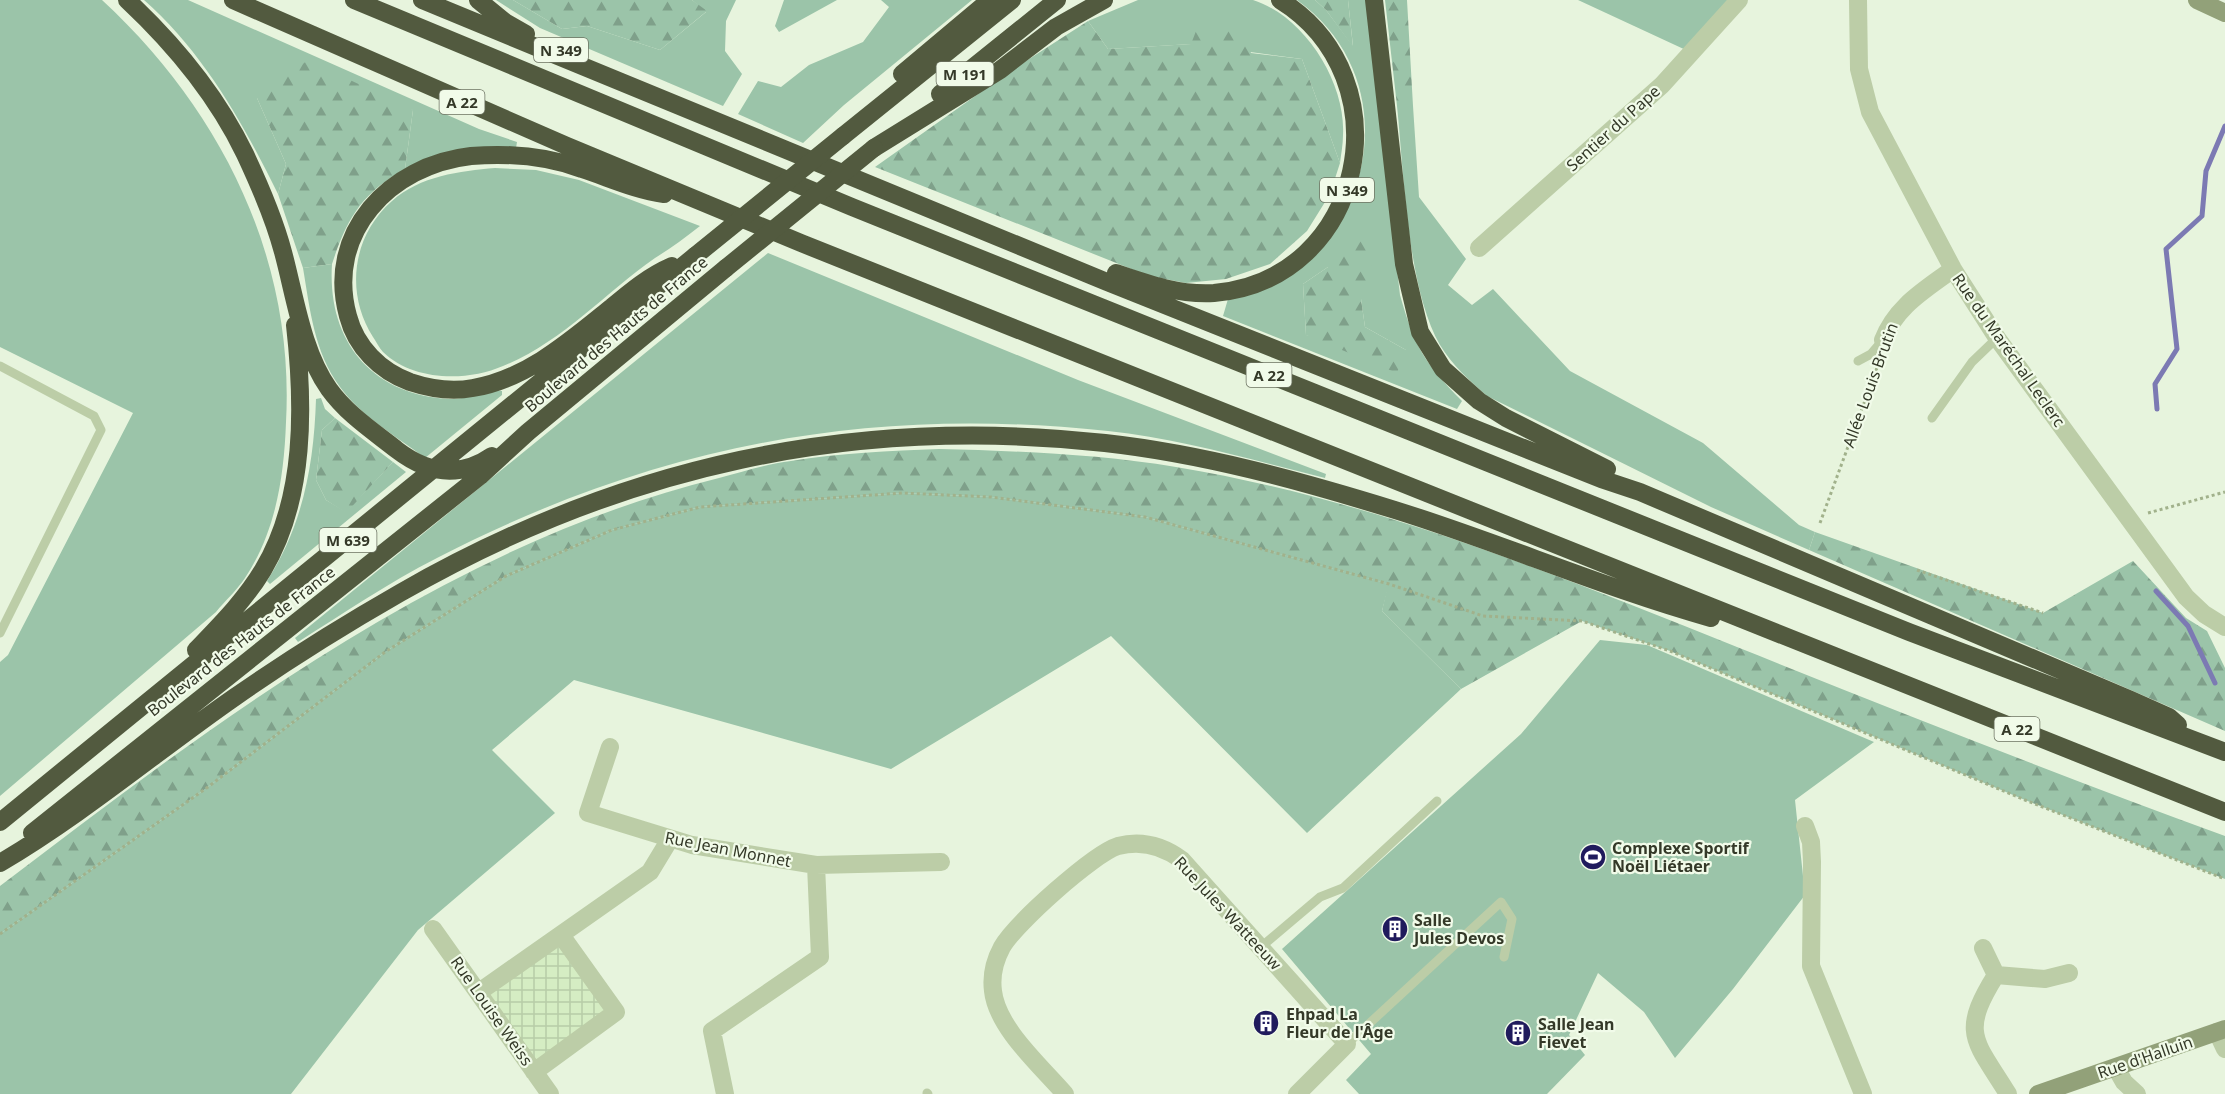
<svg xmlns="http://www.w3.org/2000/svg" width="2225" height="1094" font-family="'Noto Sans',sans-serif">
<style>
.grass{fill:#9bc4a9;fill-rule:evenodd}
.forest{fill:url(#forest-firs)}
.plaza{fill:url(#plaza-grid)}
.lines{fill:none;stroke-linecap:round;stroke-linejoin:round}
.stream{stroke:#7c7ab3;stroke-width:5}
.path{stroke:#a1b18b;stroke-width:3;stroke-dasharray:3 3;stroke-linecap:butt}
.lane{stroke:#bccda7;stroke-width:9}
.street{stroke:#bccda7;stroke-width:18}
.secondary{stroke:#92a179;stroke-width:18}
.highway{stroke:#525a3f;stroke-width:18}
.highway-bridge{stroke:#525a3f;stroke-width:18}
.labels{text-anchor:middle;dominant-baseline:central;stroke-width:4.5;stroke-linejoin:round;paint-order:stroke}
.shield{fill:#f1fbe9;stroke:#6d7362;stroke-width:1.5}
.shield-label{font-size:15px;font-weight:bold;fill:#343928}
.street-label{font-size:16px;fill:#343928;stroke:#f1fbe9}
.poi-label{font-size:16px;font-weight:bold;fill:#343928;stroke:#f1fbe9;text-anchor:start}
</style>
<defs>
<pattern id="forest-firs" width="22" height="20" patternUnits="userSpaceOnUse" patternTransform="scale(1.5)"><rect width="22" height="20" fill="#9bc4a9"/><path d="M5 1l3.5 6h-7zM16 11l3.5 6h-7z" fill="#7fa08a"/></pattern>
<pattern id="plaza-grid" width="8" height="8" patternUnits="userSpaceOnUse" patternTransform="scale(1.5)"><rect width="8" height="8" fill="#d5edc3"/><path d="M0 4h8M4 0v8" fill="none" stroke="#b7cca8"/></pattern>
</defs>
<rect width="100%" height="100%" fill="#e7f4dd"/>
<path class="grass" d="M0,0H102C221,110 295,258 286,422C284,477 276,531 245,578C237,590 225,601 216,612L0,796V662L8,655L133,413L0,347Z
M144,0H188L479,129L517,142L516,148C468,145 448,148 405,169L413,110L257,98L286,164L278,194C243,123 204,53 144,0Z
M496,0H513L562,29L587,26L660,50L706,12L692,0H736L726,21L725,51L742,74L723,106L540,28Z
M784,0H837L779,32L775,26Z
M881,0H972L844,105L803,143L738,114L758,81L781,87L809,65L863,42L889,7Z
M1138,0H1253C1304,16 1346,82 1343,135C1343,145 1341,154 1340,163L1302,59L1192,44L1108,49L1088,21Z
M1297,0H1315L1326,10L1353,46L1348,0H1366L1400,295C1415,348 1424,362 1462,401L1457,409L1223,316L1228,299C1370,269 1416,85 1297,0ZM1328,267L1361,299L1365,327L1406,350L1306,335L1303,284Z
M1578,0H1731L1688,51Z
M1397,106H1413L1419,197L1466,259L1448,285L1472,305L1493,289L1570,371L1703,443L1799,525L1815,532L1809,550L1711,507L1487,396C1470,381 1452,365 1440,345C1407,288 1404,173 1397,106Z
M495,168L536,170L579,180L700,226C685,238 671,248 655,258C605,293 561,343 503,366C466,382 413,381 383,352C379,348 376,341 373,337C345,293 352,236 392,201C420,176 460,171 495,168Z
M768,253L1078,380L1326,474L1325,478C1253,460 1181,439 1108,431C865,405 654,446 437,558C388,583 344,613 298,642L295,638Z
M332,264C327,341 372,395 449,399C465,400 493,389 502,391V395L425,458C396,436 361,416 340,387C314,352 310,309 303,268Z
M321,398L325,409L335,418L322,430L316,480L326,500L346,512L393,462L406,472L270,584L267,581C303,525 314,464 316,399Z
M902,493L991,497L1145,517L1389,584L1382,611L1461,689L1307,833L1111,636L891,769L574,680L492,750L555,813L418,930L291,1094H0V934L208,787L385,652L506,576L612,530L700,507Z
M1600,640L1647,645L1874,742L1795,800L1805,895L1733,989L1675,1058L1644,1012L1598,973L1569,1035L1585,1055L1547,1094H1359L1346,1080L1371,1054L1282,949L1521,734Z"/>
<path class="forest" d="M513,0H692L707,11L660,50L587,26L562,29Z
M1315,0H1348L1353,47L1326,10Z
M1385,0H1407L1413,106H1397Z
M1088,21L1108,49L1191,44L1198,26L1242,27L1251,53L1302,59L1340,163L1330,194L1307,231L1270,264L1226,279L1186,283L1149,276L875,167L1012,70Z
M308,60L413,110L405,169C362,193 347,218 332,264L303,268L278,194L286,164L257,98Z
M1354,238L1367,243L1375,284L1361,299L1365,327L1406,350L1397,373L1306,335L1303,284L1328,267Z
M335,418L393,462L346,513L326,500L316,480L322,430Z
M939,449C1018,451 1097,454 1176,467C1370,499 1555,574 1737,647C1899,712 2061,776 2225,836V879L2025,800L1670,651L1582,621L1461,689L1382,611L1388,584L1145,517L991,497L902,493L700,507L612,530L506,576L385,652L208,787L0,934V886C218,720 447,545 719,478C742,472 767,464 791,461C839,453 890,451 939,449Z
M1815,532L2043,613L2133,561L2186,618L2207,631L2225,668V731L1809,550Z"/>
<path class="plaza" d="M561,935L616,1012L534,1072L479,992Z"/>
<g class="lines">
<path class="stream" d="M2157,409L2155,384L2177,349L2166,249L2202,216L2206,171L2225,126
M2156,591L2188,626L2215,683"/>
<path class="path" d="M2148,513L2225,492
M1820,523L1878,365
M1917,570L2043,613
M0,934L208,787L385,652L506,576L612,530L700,507L902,493L991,497L1145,517L1389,584L1483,616L1582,621L1670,651L2025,800L2225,879"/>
<path class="lane" d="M1858,361L1871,354L1883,340
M0,366L94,416L101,430L0,633
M1932,418L1972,362L1997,338
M1261,947L1320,897L1343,888L1437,801
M1347,1044L1501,902L1512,919L1504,957
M927,1093L928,1094"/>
<path class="street" d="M1858,0L1859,69L1870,112L1953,269L1997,338L2186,597L2204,614L2225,627
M1479,248L1662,85L1739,0
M1883,340C1896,306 1925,290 1953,269
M610,747L588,813L692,845L816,865L941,862
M1805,826L1811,842L1812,862L1811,966L1863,1094
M433,929L550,1094
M1983,948L1996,975L2045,979L2069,973
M1996,975C1959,1034 1975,1040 2008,1094
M479,992L650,872L670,839
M2217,1032L2225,1049
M2116,1068L2124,1082L2137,1094
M534,1072L616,1012L561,935
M725,1094L712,1031L820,957L816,865
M1065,1094C1041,1066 997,1028 993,991C991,976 995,960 1002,947C1015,924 1093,854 1118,846C1141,840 1163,846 1182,860L1347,1044L1297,1094"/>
<path class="secondary" d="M2197,0L2225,13
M2038,1094L2225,1029"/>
<path class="highway" d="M127,0C174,44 217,96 245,154C260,186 274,218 283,252C295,296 302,351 329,389C347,414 373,431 397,450C427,473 459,479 492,456
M233,0L567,146L801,243L2225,812
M354,0L852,207L1909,632L2225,752
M422,0L1107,282L1601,479L1640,492L2131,700L2169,717L2178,725
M478,0L505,22L526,34
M1374,0L1404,264L1420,332L1443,369L1479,401L1506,418L1607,469
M902,74L990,0
M940,94L1057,0
M843,136L1012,0
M874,148L1000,70L1056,27L1104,0
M664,194C635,190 610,178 582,169C547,156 508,153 471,156C390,165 325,233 348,316C356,347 380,371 410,382C431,389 451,392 473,388C527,379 571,340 612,307C631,291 649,276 672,266
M1116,273C1148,284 1179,295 1214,293C1366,280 1406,78 1280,0
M196,650C220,625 245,600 263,570C306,498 304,405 295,325
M0,822L695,256
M32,833L480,476L528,432L726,268
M0,863C83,814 156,752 235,697C288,660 344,625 400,593C621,466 852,415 1105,443C1204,454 1301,481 1395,510C1501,543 1604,588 1711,618"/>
<path class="highway-bridge" d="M695,256L843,136
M726,268L874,148"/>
</g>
<defs>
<symbol id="stadium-disc" viewBox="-11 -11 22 22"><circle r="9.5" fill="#201b5d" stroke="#f1fbe9"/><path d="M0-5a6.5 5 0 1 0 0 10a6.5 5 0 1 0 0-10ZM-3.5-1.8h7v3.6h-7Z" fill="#fff"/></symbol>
<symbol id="building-disc" viewBox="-11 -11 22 22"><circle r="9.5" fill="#201b5d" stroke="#f1fbe9"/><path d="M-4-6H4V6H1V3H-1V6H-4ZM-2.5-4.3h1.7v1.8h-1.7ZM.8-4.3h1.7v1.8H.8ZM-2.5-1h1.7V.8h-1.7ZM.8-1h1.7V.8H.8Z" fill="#fff"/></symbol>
</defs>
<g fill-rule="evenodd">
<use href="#stadium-disc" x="1578" y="842" width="30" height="30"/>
<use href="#building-disc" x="1380" y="914" width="30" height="30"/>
<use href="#building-disc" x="1251" y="1008" width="30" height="30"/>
<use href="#building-disc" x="1503" y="1018" width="30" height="30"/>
</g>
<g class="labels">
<g class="shield">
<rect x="534" y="38" width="54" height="24" rx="4.5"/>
<rect x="936.5" y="62" width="57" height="24" rx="4.5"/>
<rect x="439.5" y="90" width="45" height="24" rx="4.5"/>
<rect x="1320" y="178" width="54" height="24" rx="4.5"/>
<rect x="1246.5" y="363" width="45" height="24" rx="4.5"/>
<rect x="319.5" y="528" width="57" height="24" rx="4.5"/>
<rect x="1994.5" y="717" width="45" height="24" rx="4.5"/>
</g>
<g class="shield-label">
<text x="561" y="50">N 349</text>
<text x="965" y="74">M 191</text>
<text x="462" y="102">A 22</text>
<text x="1347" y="190">N 349</text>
<text x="1269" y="375">A 22</text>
<text x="348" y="540">M 639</text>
<text x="2017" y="729">A 22</text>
</g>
<g class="street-label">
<text transform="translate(1613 128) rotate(-42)">Sentier du Pape</text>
<text transform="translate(616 334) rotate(-40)">Boulevard des Hauts de France</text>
<text transform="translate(2009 350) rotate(55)">Rue du Maréchal Leclerc</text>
<text transform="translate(1870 385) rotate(-70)">Allée Louis Brutin</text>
<text transform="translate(241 641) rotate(-38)">Boulevard des Hauts de France</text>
<text transform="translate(728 849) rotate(11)">Rue Jean Monnet</text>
<text transform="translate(1228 913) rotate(47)">Rue Jules Watteeuw</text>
<text transform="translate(492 1011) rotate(55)">Rue Louise Weiss</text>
<text transform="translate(2145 1057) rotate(-19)">Rue d'Halluin</text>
</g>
<g class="poi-label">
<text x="1612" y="848">Complexe Sportif<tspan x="1612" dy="18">Noël Liétaer</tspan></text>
<text x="1414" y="920">Salle<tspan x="1414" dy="18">Jules Devos</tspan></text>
<text x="1286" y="1014">Ehpad La<tspan x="1286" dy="18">Fleur de l'Âge</tspan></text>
<text x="1538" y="1024">Salle Jean<tspan x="1538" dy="18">Fievet</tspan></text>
</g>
</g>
</svg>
